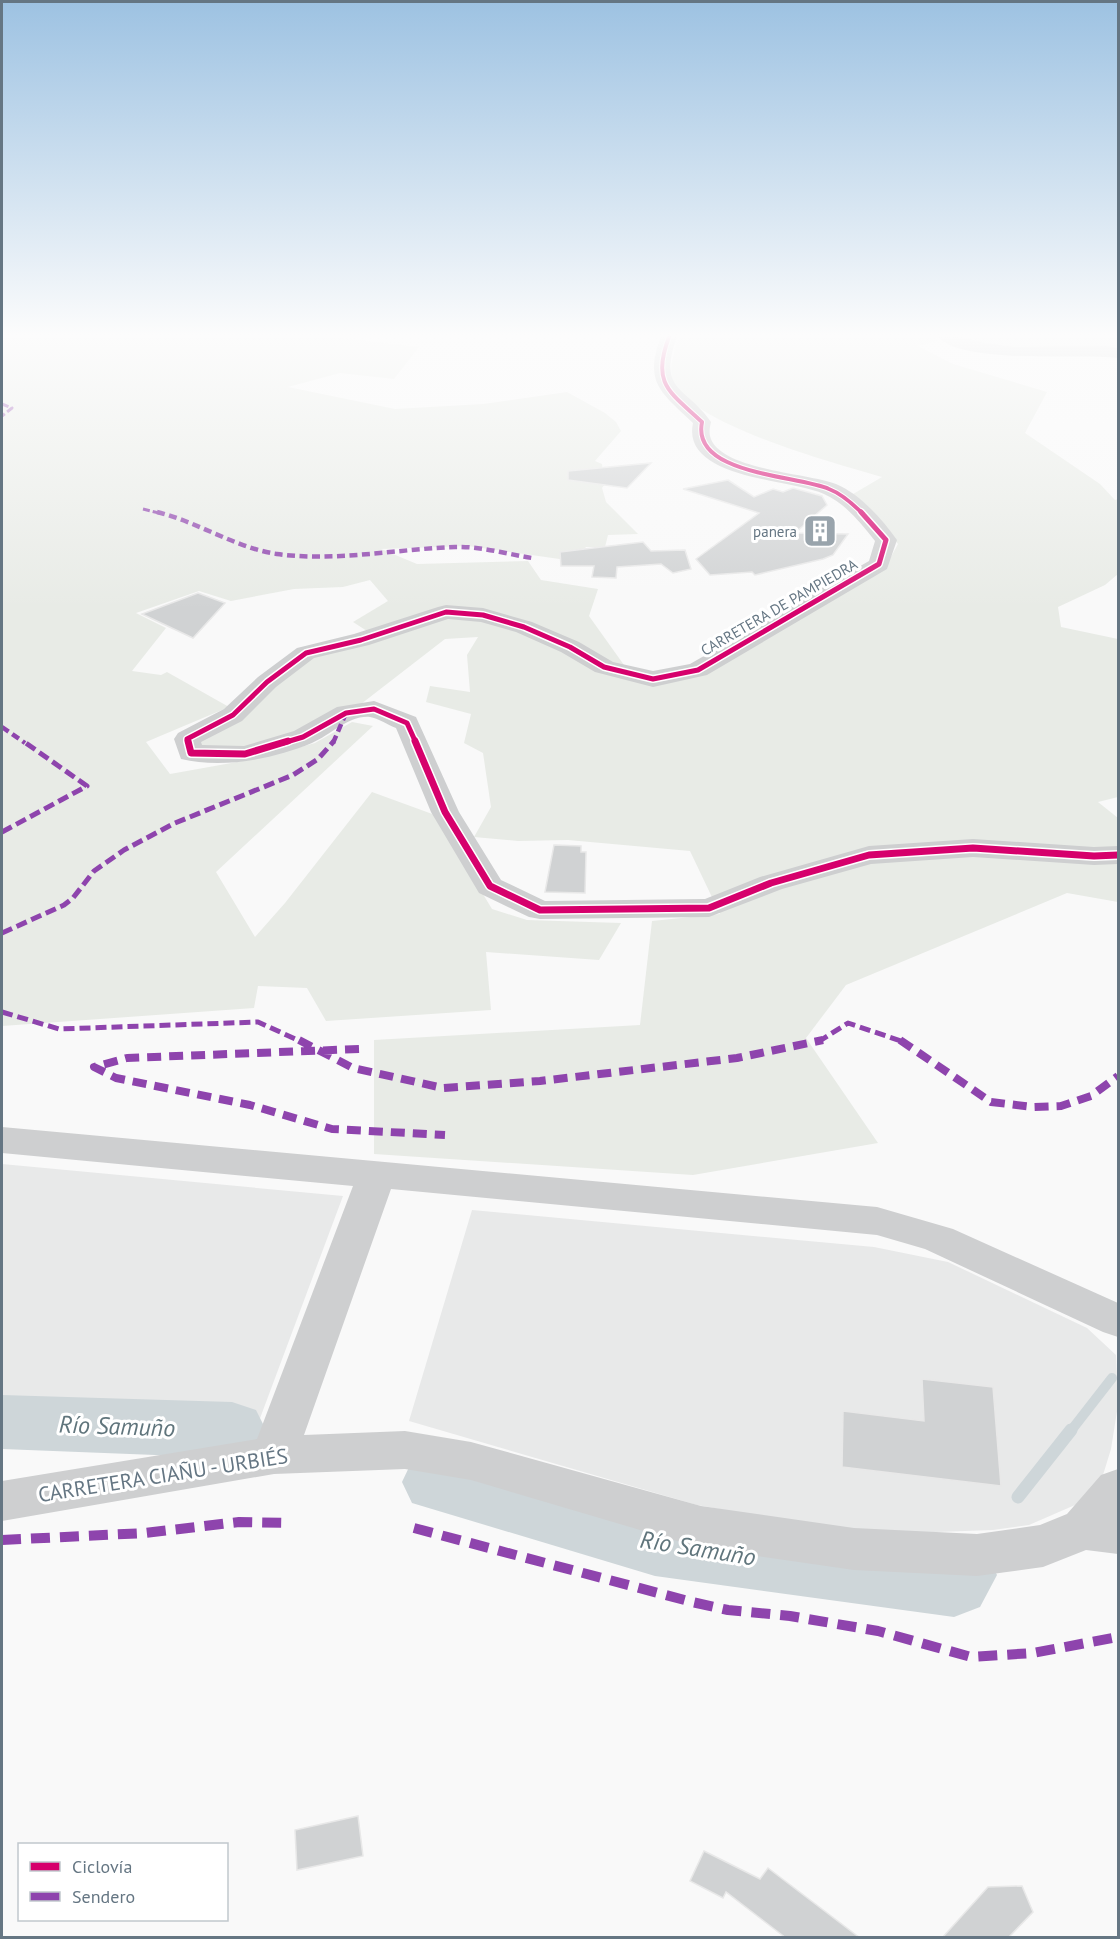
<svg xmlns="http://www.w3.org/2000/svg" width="1120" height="1939" font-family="'PT Sans',sans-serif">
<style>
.built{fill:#e8e9e9}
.green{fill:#e8ebe6}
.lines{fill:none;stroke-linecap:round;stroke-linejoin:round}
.stream-far1{stroke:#ced6d9;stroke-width:10}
.stream{stroke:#ced6d9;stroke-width:13}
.river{fill:#ced6d9;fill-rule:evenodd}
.building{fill:#d0d2d3;stroke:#e8e8e8;stroke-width:1.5}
.minor{fill:#cecfd0;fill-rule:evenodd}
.quiet-far4{stroke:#8e44ad;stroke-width:3;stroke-dasharray:7 3;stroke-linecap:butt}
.quiet-far3{stroke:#8e44ad;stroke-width:4.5;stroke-dasharray:8 4.5;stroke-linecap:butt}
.quiet-far2{stroke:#8e44ad;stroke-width:5;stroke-dasharray:11 5;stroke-linecap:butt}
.quiet-far1{stroke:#8e44ad;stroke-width:8;stroke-dasharray:14 8;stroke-linecap:butt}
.quiet{stroke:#8e44ad;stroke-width:10;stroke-dasharray:19 10;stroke-linecap:butt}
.cycleway-far2-casing{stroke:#fff;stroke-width:6}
.cycleway-far1-casing{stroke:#fff;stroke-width:8}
.cycleway-casing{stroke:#fff;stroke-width:10}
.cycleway-far2{stroke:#d6006c;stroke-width:4}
.cycleway-far1{stroke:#d6006c;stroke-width:5}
.cycleway{stroke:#d6006c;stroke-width:7}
.labels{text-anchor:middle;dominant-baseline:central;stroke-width:6;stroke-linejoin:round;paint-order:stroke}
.far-poi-label{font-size:15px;fill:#657683;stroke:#fff;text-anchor:end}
.far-street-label{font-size:15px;fill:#657683;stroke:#fff}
.near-street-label{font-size:21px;fill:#657683;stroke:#fff}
.near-water-label{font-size:24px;font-style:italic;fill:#60757c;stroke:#fff}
</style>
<rect width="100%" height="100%" fill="#f9f9f9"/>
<path class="built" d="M2,1164L343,1196L259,1421L2,1412Z
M472,1210L874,1247L948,1262L1087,1328L1116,1355L1118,1405L1111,1449L1103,1475L1075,1505L1029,1525L993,1530L909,1533L836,1530L697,1505L409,1421Z"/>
<path class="green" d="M2,337H334L419,347L394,379L340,373L288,387L395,409L483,404L567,392L605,413L616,422L621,431L595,461L602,464L603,475L611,476L602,488L606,502L638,534L608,535L605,547H586L574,561L468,546L381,549L417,564L528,561L541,580L598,589L589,616L624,665L656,683L886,566L898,544L870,513L848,497L882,477C839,464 685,424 672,378C669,366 675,349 679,337H931L937,341L918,346L953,364L1047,392L1025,433L1100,484L1115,500L1118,499V574L1105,585L1058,607L1061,627L1118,639V797L1098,802L1118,818V902L1067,893L846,985L806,1038L878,1143L693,1175L374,1154V1040L640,1025L652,921L720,914L690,851L568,840L518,841L474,837L491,807L483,753L464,743L471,714L426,702L430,686L470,692L467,655L478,637L445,639L330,728L251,746L201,749L198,739L312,655L381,640L353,622L388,601L370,580L343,587L294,589L231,601L199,591L136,613L166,628L132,671L161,675L167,672L229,707L146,742L170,774L265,757L315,743L352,722L373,726L216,872L255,937L285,903L372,792L435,815L492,909L527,920L621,923L599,960L486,952L491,1010L326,1021L307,988L258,986L254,1008L2,1026Z
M953,337H1118V351L1111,349H1003Z"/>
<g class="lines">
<path class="stream-far1" d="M1070,1432L1112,1378"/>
<path class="stream" d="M1018,1497L1071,1430"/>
<path class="river" d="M2,1395L232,1402L256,1410L266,1430L256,1450L232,1458L2,1449Z
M437,1453L655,1512L941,1549L960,1542L986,1552L997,1575L980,1607L954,1617L655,1576L412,1503L402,1482L412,1461Z"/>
</g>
<path class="building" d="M651,463L627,488L568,480V471Z
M728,480L754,497L773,489L783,492L793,488L822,496L827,505L795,533L848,534L833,555L823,559L755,575L752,572L710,575L696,559L759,513L683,489Z
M643,542L651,551L685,550L691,569L673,573L661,564L617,567L616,578L592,577L594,566H561L560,552Z
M198,593L225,603L193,638L142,614Z
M554,845L581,846V852H586L585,893L545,892Z
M922,1379L993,1387L1001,1486L842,1467L843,1411L924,1421Z
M358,1816L363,1856L297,1870L295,1830Z
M704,1851L760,1879L768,1868L860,1938H786L726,1892L723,1898L690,1881Z
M1022,1886L1033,1912L1008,1938H942L988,1887Z"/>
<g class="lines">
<path class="minor" d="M661,337H677C657,392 686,386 711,422C710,426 709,432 710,436C718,470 808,473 836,484C860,494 882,519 897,540L887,569L707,675L653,687L595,672L561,652L516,632L481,622L448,619L369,645L314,658L276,687L242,721L201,742L202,745L244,746L294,731L337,707L374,701L416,717L459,812L501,880L545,901L705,899L760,877L869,846L973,839L1094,847L1118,846V864L1094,865L973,857L871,864L782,889L709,917L540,919L529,917L479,893L431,812L396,728C388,725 378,718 370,717C349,715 331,735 312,743C273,759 223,769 181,759L174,739L178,733L224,709L258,677L297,648L354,634L438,607L446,605L483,608L532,622L579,642L613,662L653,671L690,664L869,561L875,541C861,523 845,503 824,494C791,479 681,479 693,423C662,393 643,383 661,337Z
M938,337H962L985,343L1015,347L1107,346L1118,348V358C1080,353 964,365 938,337Z
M2,1127L877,1207L953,1229L1118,1303V1337L1103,1332L925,1249L877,1235L391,1189L304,1435L405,1431L471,1442L701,1506L854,1528L977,1534L1040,1525L1067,1514L1101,1475L1118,1469V1554L1086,1550L1043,1567L977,1576L854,1570L701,1548L471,1480L405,1469L274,1474L2,1521V1481L257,1439L353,1186L2,1153Z"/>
<path class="quiet-far4" d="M2,404L12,408L2,416
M143,509L163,514"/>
<path class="quiet-far3" d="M157,512C198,522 236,548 277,554C336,562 396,549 455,547C480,546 507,554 532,558
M2,727L25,743
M333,743L346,713"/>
<path class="quiet-far2" d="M2,832L87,786L23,741
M2,933L64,905L73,898L94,871L124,850L175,823L293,775L318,759L334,741
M2,1012L59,1029L258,1022L302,1042
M818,1042L848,1023L904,1042"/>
<path class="quiet-far1" d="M299,1040L353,1068L443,1088L540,1081L737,1058L823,1040
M900,1040L991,1102L1033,1107L1061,1106L1091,1096L1118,1076
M359,1049L127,1058L94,1067L116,1078L250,1105L332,1129L445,1135"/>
<path class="quiet" d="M414,1528L692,1602L728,1610L790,1616L878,1631L971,1657L1033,1653L1118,1637
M2,1540L145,1533L239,1522L289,1523"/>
<defs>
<path id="cycleway-far2" d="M669,337C651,384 670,392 702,422C691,475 797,475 829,489C842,494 853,504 863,514"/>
<path id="cycleway-far1" d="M188,743L187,739L233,715L267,682L306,653L361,640L446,612L483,615L524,627L570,647L604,667L653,679L698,670L879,564L886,540L861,512
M283,743L303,737L346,713L374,709L407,723L416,743"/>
<path id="cycleway" d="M188,741L191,753L245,754L288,741
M415,741L445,812L490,886L540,910L709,908L771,883L869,855L973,848L1094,856L1118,855"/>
</defs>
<use href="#cycleway-far2" class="cycleway-far2-casing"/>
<use href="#cycleway-far1" class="cycleway-far1-casing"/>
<use href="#cycleway" class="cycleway-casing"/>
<use href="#cycleway-far2" class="cycleway-far2"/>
<use href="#cycleway-far1" class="cycleway-far1"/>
<use href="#cycleway" class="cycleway"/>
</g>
<linearGradient id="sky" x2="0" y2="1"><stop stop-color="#9dc2e2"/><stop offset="0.55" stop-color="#fcfcfc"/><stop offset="1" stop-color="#fcfcfc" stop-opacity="0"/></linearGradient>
<rect width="1120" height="609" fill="url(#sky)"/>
<defs>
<symbol id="building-square" viewBox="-11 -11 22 22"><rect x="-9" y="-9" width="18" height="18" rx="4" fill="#99a4ac" stroke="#fff"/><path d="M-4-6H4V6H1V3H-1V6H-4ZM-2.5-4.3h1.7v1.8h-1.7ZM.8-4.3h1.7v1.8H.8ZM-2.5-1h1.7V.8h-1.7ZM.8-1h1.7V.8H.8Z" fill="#fff"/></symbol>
</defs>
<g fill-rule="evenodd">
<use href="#building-square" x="801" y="512" width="38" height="38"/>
</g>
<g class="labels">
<g class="far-poi-label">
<text x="797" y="531">panera</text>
</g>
<g class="far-street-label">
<text transform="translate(779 607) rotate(-30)">CARRETERA DE PAMPIEDRA</text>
</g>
<g class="near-street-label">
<text transform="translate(163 1475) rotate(-9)">CARRETERA CIAÑU - URBIÉS</text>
</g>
<g class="near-water-label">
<text transform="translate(117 1426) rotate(2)">Río Samuño</text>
<text transform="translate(698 1548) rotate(9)">Río Samuño</text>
</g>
</g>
<rect width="1120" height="1939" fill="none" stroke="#657683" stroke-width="6"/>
<rect x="18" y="1843" width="210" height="78" fill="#ffffff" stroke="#c1c8cd" stroke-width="1.5"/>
<rect x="30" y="1862" width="30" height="9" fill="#d6006c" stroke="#c1c8cd" stroke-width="1.5"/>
<text x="72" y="1873" font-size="18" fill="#657683">Ciclovía</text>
<rect x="30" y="1892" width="30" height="9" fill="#8e44ad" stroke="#c1c8cd" stroke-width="1.5"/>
<text x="72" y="1903" font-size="18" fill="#657683">Sendero</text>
</svg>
